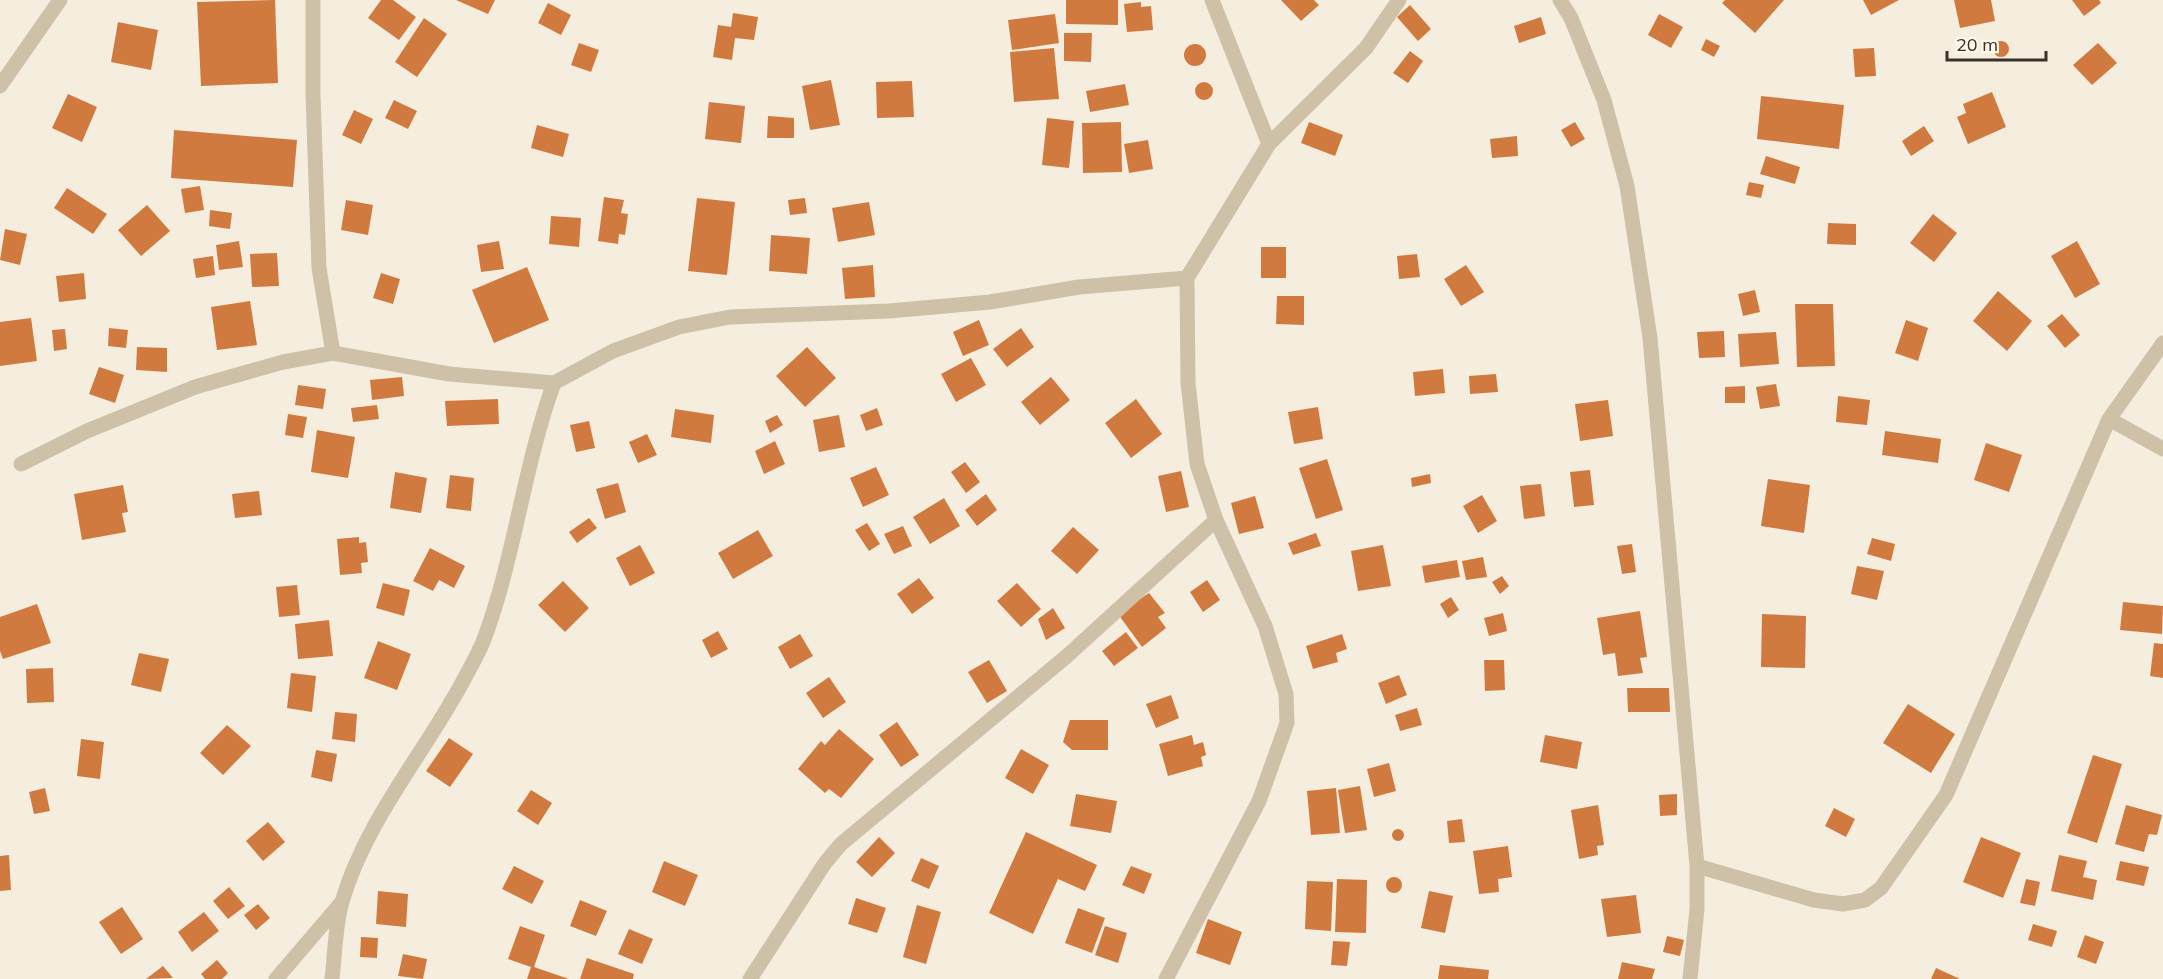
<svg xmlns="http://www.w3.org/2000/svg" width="2163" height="979" font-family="Mulish,sans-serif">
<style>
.building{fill:#d17a40}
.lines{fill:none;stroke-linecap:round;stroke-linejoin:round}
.minor{stroke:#cfc0a8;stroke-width:15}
</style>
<rect width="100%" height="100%" fill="#f5eede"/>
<path class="building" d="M275,0L278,83L201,86L197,2Z
M381,0H393L416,17L399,40L368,18Z
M456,0H495L488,14Z
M1066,0H1118V25L1066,24Z
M1281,0H1314L1319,5L1301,21Z
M1725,0H1784L1755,33L1722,3Z
M1863,0H1899L1871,15Z
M1954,0H1991L1995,21L1960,28Z
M2072,0H2099L2101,3L2084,16Z
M1141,2V7L1151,6L1153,30L1127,32L1124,4Z
M548,3L571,15L561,35L538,23Z
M1410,5L1431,29L1418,41L1397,17Z
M733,13L758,17L754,40L735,38L732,60L713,57L718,25L731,27Z
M1055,14L1059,43L1012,50L1008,20Z
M1659,14L1683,27L1671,48L1648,35Z
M1541,17L1546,34L1519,43L1514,26Z
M424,18L447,34L417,77L395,62Z
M118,22L158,30L151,70L111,62Z
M1064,33H1092L1091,62L1064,61Z
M1706,39L1720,46L1714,57L1701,50Z
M1993 49a8 8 0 1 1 16 0a8 8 0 1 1-16 0Z
M579,43L599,50L591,72L571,65Z
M2098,43L2117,63L2092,85L2073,65Z
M1184 55a11 11 0 1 1 22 0a11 11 0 1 1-22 0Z
M1054,48L1059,99L1014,102L1010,52Z
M1874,48L1876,76L1855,77L1853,49Z
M1410,51L1423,61L1408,83L1393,73Z
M831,80L840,125L810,130L802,86Z
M912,81L914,117L877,118L876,82Z
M1195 91a9 9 0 1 1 18 0a9 9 0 1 1-18 0Z
M1125,84L1129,105L1090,112L1086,91Z
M1992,92L2006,127L1968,144L1957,117L1966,113L1963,104Z
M68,94L97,107L82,142L52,128Z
M1761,96L1844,105L1839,149L1757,139Z
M394,100L417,111L408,129L385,118Z
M709,102L745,106L741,143L705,139Z
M354,110L373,119L361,144L342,135Z
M768,116L794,118V138H767Z
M1047,118L1074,121L1069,168L1042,165Z
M1121,122L1122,172L1083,173L1082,123Z
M1309,122L1343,135L1335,156L1301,143Z
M1575,122L1585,139L1571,147L1561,130Z
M537,125L569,134L563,157L531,148Z
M1924,126L1934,141L1911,156L1902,141Z
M174,130L297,140L293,187L171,178Z
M1517,136L1518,156L1492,158L1490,139Z
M1148,140L1153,169L1129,173L1124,144Z
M1766,156L1800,167L1795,184L1760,174Z
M1749,182L1764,185L1761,198L1746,195Z
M200,186L204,210L185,213L181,189Z
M67,188L107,214L93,234L54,208Z
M604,197L624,200L621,213L628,214L625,235L619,234L618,244L598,241Z
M697,198L735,202L727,275L688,271Z
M805,198L807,213L790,215L788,200Z
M346,200L373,205L368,235L341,230Z
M869,202L875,235L838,242L832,208Z
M147,205L170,231L141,256L118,230Z
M210,210L232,213L230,229L209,226Z
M1933,214L1957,233L1934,262L1910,243Z
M551,216L581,218L579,247L549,244Z
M1828,223L1856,224V245L1827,244Z
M5,229L27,234L20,265L0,260Z
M771,235L810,238L807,274L769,271Z
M239,241L243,267L219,270L216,245Z
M499,241L504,269L481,272L477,245Z
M2077,241L2100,284L2075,298L2051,256Z
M1261,247H1286V278H1261Z
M277,253L279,286L252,287L250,254Z
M1417,254L1420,277L1399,279L1397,256Z
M213,256L215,275L196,278L193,259Z
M873,265L875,297L845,299L842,268Z
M1466,265L1484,292L1461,306L1444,279Z
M527,267L549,320L494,343L472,290Z
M84,273L86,299L59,302L56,276Z
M381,273L400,279L393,304L373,298Z
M1755,290L1760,312L1743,316L1738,294Z
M1998,291L2032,321L2007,351L1973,321Z
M1277,296H1304V325L1276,324Z
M250,301L257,345L217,350L211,307Z
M1795,304H1833L1835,366L1797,367Z
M2062,314L2080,335L2065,348L2047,326Z
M31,318L37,361L0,366V322Z
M979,320L989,345L963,356L953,332Z
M1906,320L1928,328L1918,361L1895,353Z
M109,328L128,330L126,348L108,346Z
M1021,328L1034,347L1007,367L993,349Z
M65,329L67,349L54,351L52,330Z
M1724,331L1725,357L1699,358L1697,332Z
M1776,332L1779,364L1740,367L1738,334Z
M137,347L167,348V372L136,370Z
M807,347L836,378L805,407L776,376Z
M971,358L986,385L956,402L941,374Z
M99,367L124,375L115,403L89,394Z
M1443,369L1445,393L1415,396L1413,372Z
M1496,374L1498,392L1470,394L1469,376Z
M402,377L404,396L372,400L370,380Z
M1051,377L1070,400L1040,425L1021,402Z
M1776,384L1780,406L1760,409L1756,387Z
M298,385L326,389L323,409L295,405Z
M1745,386V403H1725V387Z
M1838,396L1870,400L1867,425L1836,422Z
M498,399L499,424L447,426L445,401Z
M1136,399L1162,434L1131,458L1105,423Z
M1608,400L1613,436L1580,441L1575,404Z
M377,405L379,419L353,422L351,408Z
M1318,407L1323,439L1294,444L1288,412Z
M877,408L883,425L866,431L860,415Z
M675,409L714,415L711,443L671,437Z
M288,414L307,417L303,438L285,435Z
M777,415L783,425L770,433L765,421Z
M839,415L845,447L819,452L813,420Z
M589,421L595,448L576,452L570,425Z
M317,430L355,437L348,478L311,472Z
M1885,431L1941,439L1938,463L1882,455Z
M647,434L657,455L638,463L629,442Z
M775,441L785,464L764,474L755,451Z
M1986,443L2022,455L2009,492L1974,480Z
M1327,459L1343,510L1316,519L1299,468Z
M965,462L980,482L966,493L951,472Z
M876,467L889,495L863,507L850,478Z
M1590,470L1594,505L1574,507L1570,472Z
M1181,471L1189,507L1166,512L1158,476Z
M395,472L427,478L421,513L390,508Z
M1430,474L1431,483L1412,487L1411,478Z
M450,475L474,478L471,511L446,508Z
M1768,479L1810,485L1804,533L1761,526Z
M618,483L626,512L605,519L596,489Z
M1541,484L1545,516L1524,519L1520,486Z
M123,485L128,512L122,513L126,532L82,540L74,494Z
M259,491L262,515L235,518L232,494Z
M986,494L997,510L977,526L965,510Z
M1482,495L1497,521L1478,533L1463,506Z
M1255,496L1264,528L1239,534L1231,503Z
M944,498L960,526L930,544L913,517Z
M589,518L597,528L577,543L569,532Z
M867,523L880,544L869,551L855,530Z
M903,526L912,546L894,554L884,534Z
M1073,527L1099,550L1077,574L1051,551Z
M758,530L773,556L733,579L718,553Z
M1316,533L1321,546L1293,555L1288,543Z
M359,537V543L366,542L368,562L361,563L362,573L340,575L337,539Z
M1872,538L1895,544L1891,561L1867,554Z
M1632,544L1636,572L1622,574L1617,546Z
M640,545L655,573L630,586L616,558Z
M1383,545L1391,586L1358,591L1351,551Z
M430,548L465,566L454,588L439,580L433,591L413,581Z
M1483,557L1487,577L1466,580L1462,561Z
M1457,560L1460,577L1425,583L1422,566Z
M1857,566L1884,571L1877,600L1851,594Z
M1502,576L1509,586L1500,594L1492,582Z
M919,578L934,598L912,614L897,594Z
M1207,580L1220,600L1203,612L1190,592Z
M563,581L589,608L565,632L538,605Z
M383,583L410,590L404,616L376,608Z
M1017,583L1041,609L1021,627L997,601Z
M297,585L300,615L279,617L276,587Z
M1149,593L1165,613L1158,617L1166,628L1142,647L1118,614Z
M1451,597L1459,610L1448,618L1440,604Z
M2123,602L2163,606L2162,634L2120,630Z
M37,604L51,643L3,659L0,651V617Z
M1053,608L1065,628L1046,640L1038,619Z
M1640,611L1647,657L1640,658L1643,673L1618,676L1615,653L1603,655L1597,618Z
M1503,613L1507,631L1489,636L1484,618Z
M1762,614L1806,616L1805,668L1761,667Z
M329,620L333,656L298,659L295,624Z
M718,631L728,649L711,658L702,640Z
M1126,632L1138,648L1114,666L1102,651Z
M800,634L813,656L790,669L778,647Z
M1342,634L1347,649L1336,653L1338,662L1313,669L1306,646Z
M378,641L411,654L397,690L364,678Z
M2154,643L2163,644V678L2150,676Z
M139,653L169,659L161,692L131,685Z
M989,660L1007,691L987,703L968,672Z
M1484,660H1504L1505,690L1485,691Z
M53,668L54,702L27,703L26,669Z
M291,673L316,676L312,712L287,708Z
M1399,675L1407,695L1386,704L1378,683Z
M829,677L846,702L823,718L806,693Z
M1627,688H1669L1670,712H1628Z
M1171,695L1179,718L1156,728L1146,704Z
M1908,704L1955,734L1931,773L1883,743Z
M1417,708L1422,725L1400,731L1395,715Z
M335,712L357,714L355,742L332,739Z
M1070,720H1108V750H1072L1063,742Z
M897,722L919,755L901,767L879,735Z
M227,725L251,746L223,775L200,753Z
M839,729L874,759L841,798L829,789L825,793L798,769L821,741L825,745Z
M1192,735L1194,745L1203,742L1206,755L1201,757L1203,766L1168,776L1159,744Z
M1545,735L1582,742L1577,769L1540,762Z
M449,738L473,754L450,787L426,771Z
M81,739L104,742L100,779L77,776Z
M1021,749L1049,765L1033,794L1005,778Z
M316,750L337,754L332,782L311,777Z
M2093,755L2122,764L2097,843L2067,833Z
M1389,763L1396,791L1374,797L1367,769Z
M1360,786L1367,830L1345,833L1338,790Z
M45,788L50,811L34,814L29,792Z
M1336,788L1340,833L1311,835L1307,791Z
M531,790L552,803L538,825L517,811Z
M1076,794L1117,801L1111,833L1070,826Z
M1677,794V815L1660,816L1659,795Z
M1598,805L1604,845L1597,846L1598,855L1579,859L1571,810Z
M2126,805L2162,815L2157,835L2149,834L2144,852L2115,844Z
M1834,808L1855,819L1846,837L1825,826Z
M1462,819L1465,842L1449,843L1447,821Z
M268,822L285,842L263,861L246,841Z
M1392 835a6 6 0 1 1 12 0a6 6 0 1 1-12 0Z
M1026,832L1097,865L1085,891L1058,879L1033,934L989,913Z
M879,837L895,853L872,877L856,862Z
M1981,837L2021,853L2003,898L1963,882Z
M1508,846L1512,877L1498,879L1499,892L1479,894L1473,851Z
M9,855L11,890L0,891V856Z
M2059,855L2087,861L2083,877L2097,880L2093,900L2051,891Z
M921,858L939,866L929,889L911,881Z
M664,861L698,875L685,906L652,892Z
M2120,861L2149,867L2144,886L2116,880Z
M514,866L544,881L532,904L502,889Z
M1131,866L1152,874L1144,894L1122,885Z
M1386 885a8 8 0 1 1 16 0a8 8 0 1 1-16 0Z
M1337,879L1367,880L1366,933L1335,932Z
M2026,879L2040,882L2035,906L2020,903Z
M1307,881L1333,882L1331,931L1305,929Z
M229,887L245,906L228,919L213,901Z
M378,891L408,894L406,927L376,924Z
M1429,891L1453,896L1445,933L1421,928Z
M1636,895L1641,933L1607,937L1601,899Z
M856,898L886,908L877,933L848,924Z
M580,900L607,911L596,936L570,926Z
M258,904L270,918L256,930L244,915Z
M917,905L941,912L926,964L903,957Z
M122,907L143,939L121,954L99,922Z
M1078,908L1105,918L1092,953L1065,943Z
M204,912L219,931L192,952L178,932Z
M1208,919L1242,932L1230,965L1196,953Z
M2033,924L2057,931L2052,947L2028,940Z
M520,926L545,935L534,967L569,979H527L531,967L508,959Z
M1105,926L1127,933L1118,963L1095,955Z
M629,929L653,939L642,964L618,954Z
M2085,935L2104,942L2096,964L2077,957Z
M1667,936L1684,940L1680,956L1663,952Z
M361,937L378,938L377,958L360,957Z
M1333,941L1350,942L1347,966L1331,965Z
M403,954L427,959L423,979L398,976Z
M587,958L634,974L633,979H580Z
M217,960L228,973L222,979H205L201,974Z
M1622,962L1655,969L1652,979H1618Z
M1440,965L1489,970L1488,979H1438Z
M163,966L173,978L146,979Z
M1936,968L1960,979H1931Z"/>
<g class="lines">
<path class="minor" d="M313,0V95L319,268L333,353
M1212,0L1269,144
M1560,0L1571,18L1604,100L1627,186L1650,338L1697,866V909L1690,979
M0,86L60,0
M2109,419L2163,449
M21,464L87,431L195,387L283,362L333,353L449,374L554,383
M1697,866L1814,900L1843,904L1865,900L1881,888L1946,795L2109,419L2163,343
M276,979L341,903
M332,979C335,954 335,926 342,902C365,822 423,755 462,683C469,670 477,656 483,642C515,558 523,468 554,383L613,351L679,327L730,317L889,311L990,302L1079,287L1187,278
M750,979L825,863L841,844L1067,656L1216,520
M1166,979L1259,801L1287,723L1286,694L1265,626L1216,520L1197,464L1188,383L1187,278L1269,144L1366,48L1399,0"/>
</g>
<path d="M1947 51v9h99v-9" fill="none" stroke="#3b3129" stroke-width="3"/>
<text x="1956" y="51" font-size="18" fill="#3b3129" stroke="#fcf7eb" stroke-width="4.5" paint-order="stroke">20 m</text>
</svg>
